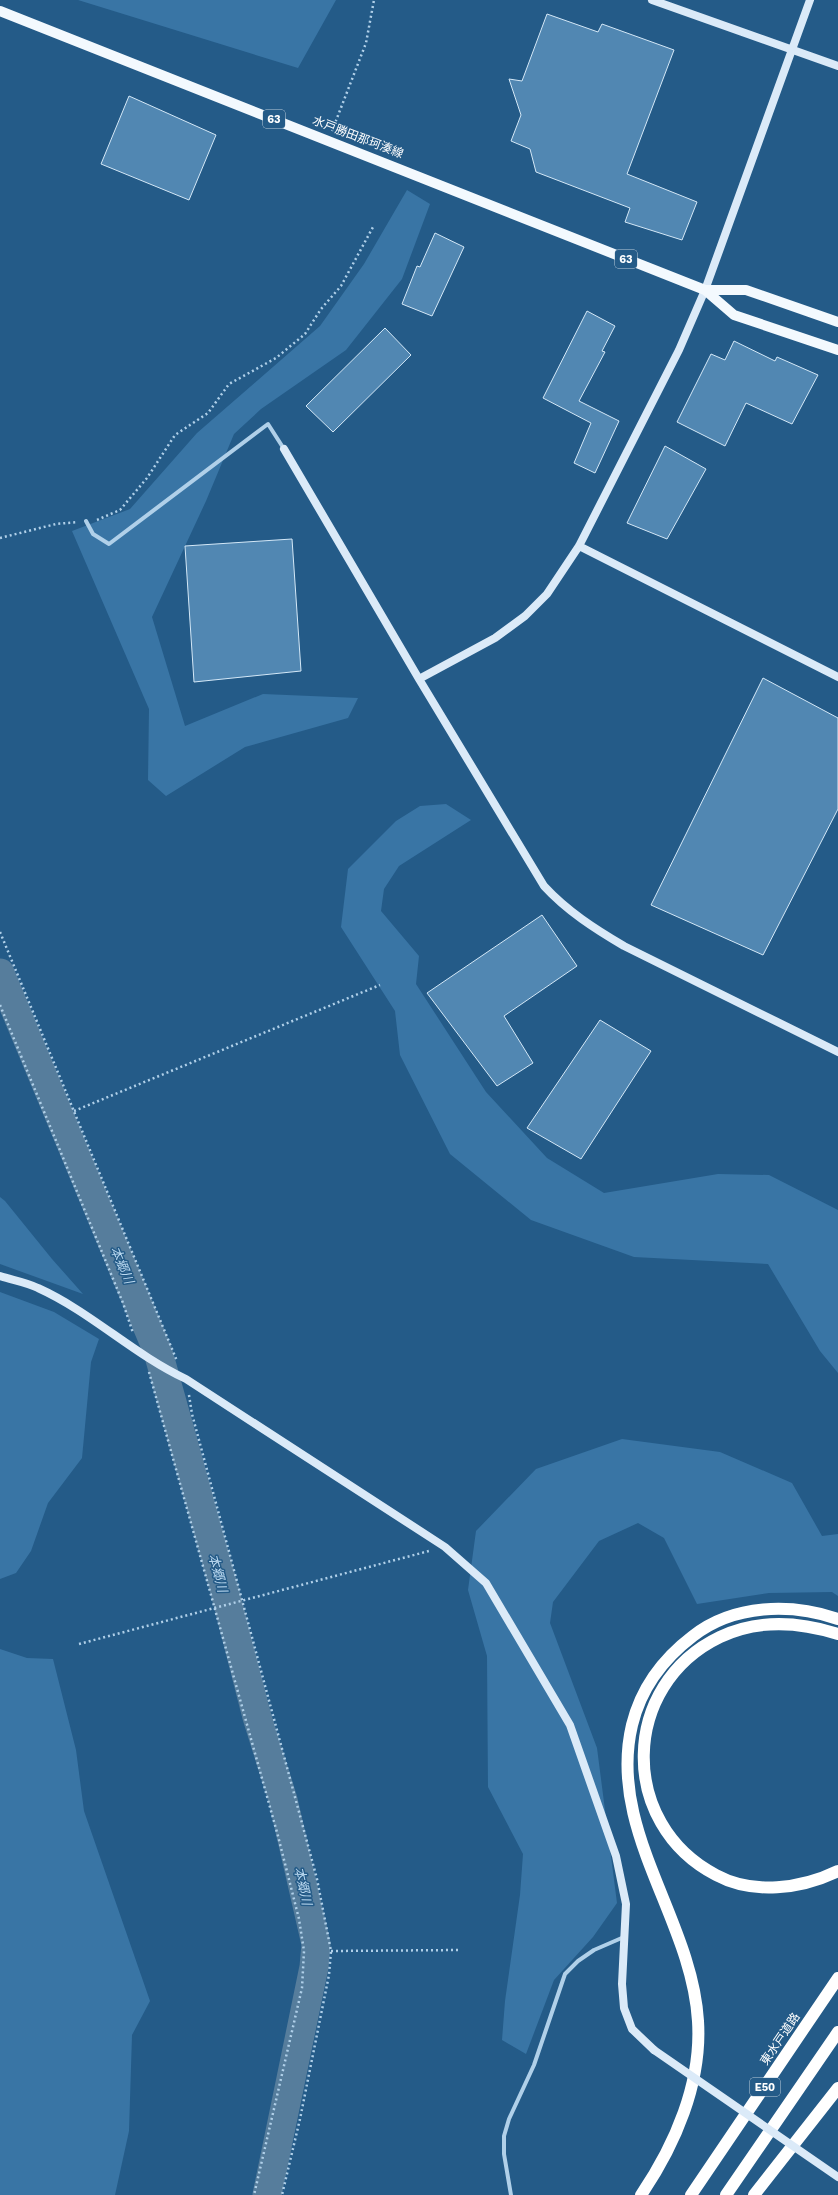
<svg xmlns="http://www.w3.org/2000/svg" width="838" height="2195" font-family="'Work Sans','Noto Sans JP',sans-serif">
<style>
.green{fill:#3975a5}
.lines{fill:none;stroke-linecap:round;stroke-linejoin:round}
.river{stroke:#567d9c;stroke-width:29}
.building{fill:#5187b2;stroke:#d4e8f7}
.path{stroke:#b0d0e9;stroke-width:2.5;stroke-dasharray:2 3;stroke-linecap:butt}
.street{stroke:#b0d0e9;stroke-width:4}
.secondary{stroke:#dbeaf8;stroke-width:8}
.primary{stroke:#f3f9fe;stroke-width:10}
.highway{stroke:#fff;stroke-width:12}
.secondary-bridge{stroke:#dbeaf8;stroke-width:8}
.labels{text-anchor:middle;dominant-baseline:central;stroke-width:3;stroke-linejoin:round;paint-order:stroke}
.shield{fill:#245b88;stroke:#bdcedb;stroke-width:1}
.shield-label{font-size:11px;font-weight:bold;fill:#fff}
.street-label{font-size:12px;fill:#fff;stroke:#245b88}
.water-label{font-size:13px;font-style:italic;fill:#bcdaf1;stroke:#245b88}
</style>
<rect width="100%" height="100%" fill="#245b88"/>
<path class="green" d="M78,0H336L298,68Z
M407,190L430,204L402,279L346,350L261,409L234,434L206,501L152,617L185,726L263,694L358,698L348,718L245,747L166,796L148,780L149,709L72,531L130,509L197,433L320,326L364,264Z
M446,804L471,820L399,866L384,889L381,911L419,956L416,984L486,1092L547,1158L604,1193L718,1174L769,1175L838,1210V1373L820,1351L768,1264L634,1257L531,1220L450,1154L400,1055L395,1011L341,927L348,869L396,821L420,806Z
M0,1197L5,1201L52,1259L83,1294L0,1264Z
M0,1292L54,1312L99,1339L91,1362L82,1458L48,1503L31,1551L16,1573L0,1579Z
M622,1439L720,1452L792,1483L822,1536L838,1534V1596L832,1592L769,1593L697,1604L664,1538L638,1523L599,1541L553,1602L550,1623L597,1748L617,1903L593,1937L554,1980L526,2054L502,2040L505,2001L520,1895L523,1854L488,1787L487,1656L468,1590L476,1531L536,1469Z
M0,1649L27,1658L53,1659L76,1750L84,1811L150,2001L132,2035L129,2131L115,2195H0Z"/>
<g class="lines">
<path class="river" d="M0,973L158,1352L225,1592L257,1717L283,1800L316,1944L314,1967L267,2195"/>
</g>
<path class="building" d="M547,14L598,32L602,24L674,50L627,174L697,202L682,240L625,222L630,208L536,172L530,149L511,141L521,115L509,79L522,81Z
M129,96L216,135L189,200L101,164Z
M435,233L464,247L432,316L402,304L417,266L420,267Z
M587,311L615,326L602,351L605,352L579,401L619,421L595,473L574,463L591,423L543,398Z
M385,328L411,355L333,432L306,406Z
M734,341L775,361L777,357L818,375L792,424L746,403L725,446L677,422L711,354L725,360Z
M665,446L706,469L667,539L627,523Z
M292,539L301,671L194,682L185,546Z
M763,678L838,718V809L763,955L651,905Z
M542,915L577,966L504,1016L533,1063L497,1086L427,993Z
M600,1020L651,1051L581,1159L527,1128Z"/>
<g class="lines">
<path class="path" d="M332,131L366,43L374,0
M97,520L120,510L147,478L175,435L208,413L229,384L276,358L305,334L321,309L341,286L373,227
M0,538L56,524L78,522
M0,932L177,1361
M0,1005L123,1303L133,1333
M74,1111L380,985
M149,1372L278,1836L299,1919L304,1951L302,1988L254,2195
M189,1395L192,1414L317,1879L331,1951L329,1975L300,2119L282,2195
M79,1644L429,1551
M331,1951L459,1950"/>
<path class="street" d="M86,521L93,534L109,544L268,424L284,449
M511,2195L504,2154V2136L509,2119L534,2065L565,1974L578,1961L594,1950L624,1937"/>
<path class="secondary" d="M652,0L838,66
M284,449L419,679L544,886C567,911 595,929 624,946L838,1052
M579,546L838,677
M419,679L495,638L525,616L547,594L579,546L679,350L705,290L810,0
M0,1276C12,1280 26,1282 38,1288C91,1312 133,1354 186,1379L445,1547L486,1583L570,1725L616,1856L626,1904L622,1984L624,2008L632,2029L654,2050"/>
<path class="primary" d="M0,11L705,290L734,315L838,350
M705,290H746L838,322"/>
<path class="highway" d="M838,1634C800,1622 758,1619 720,1637C620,1685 618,1824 716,1875C753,1895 801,1889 838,1871
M641,2195C675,2145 702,2083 698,2021C692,1919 607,1830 632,1725C641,1688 664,1658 693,1636C734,1604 791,1603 838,1619
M691,2195L838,1978
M726,2195L838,2032
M754,2195L838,2088"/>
<path class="secondary-bridge" d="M654,2050L838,2177"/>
</g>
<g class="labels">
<g class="shield">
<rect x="263" y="110" width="22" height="18" rx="3"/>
<rect x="615" y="250" width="22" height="18" rx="3"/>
<rect x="750" y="2078" width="30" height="18" rx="3"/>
</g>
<g class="shield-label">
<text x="274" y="119">63</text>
<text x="626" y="259">63</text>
<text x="765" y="2087">E50</text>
</g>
<g class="street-label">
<text transform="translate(358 137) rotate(21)">水戸勝田那珂湊線</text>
<text transform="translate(780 2039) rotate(-56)">東水戸道路</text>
</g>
<g class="water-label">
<text transform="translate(122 1265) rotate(67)">本郷川</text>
<text transform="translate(218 1573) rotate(75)">本郷川</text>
<text transform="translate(303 1886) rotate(77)">本郷川</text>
</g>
</g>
</svg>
